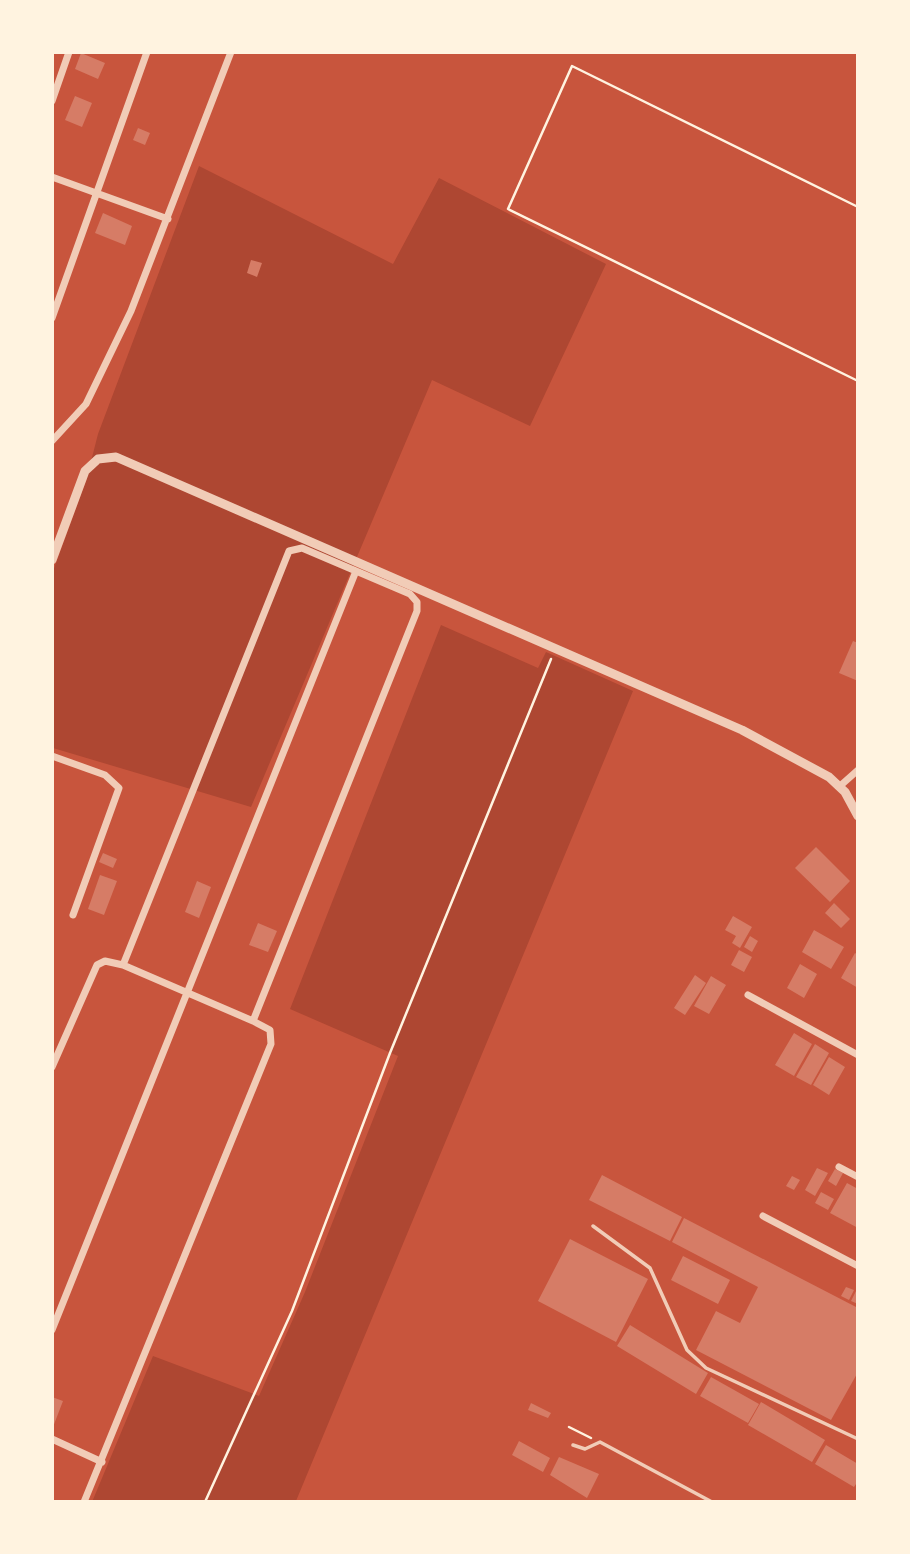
<svg xmlns="http://www.w3.org/2000/svg" width="910" height="1554" font-family="Figtree,sans-serif">
<style>
.green{fill:#ae4732}
.building{fill:#d67c66}
.lines{fill:none;stroke-linecap:round;stroke-linejoin:round}
.path{stroke:#fff3e0;stroke-width:2.5}
.service{stroke:#f1ccb7;stroke-width:3.5}
.minor{stroke:#f1ccb7;stroke-width:7}
.tertiary{stroke:#f1ccb7;stroke-width:9}
</style>
<rect width="100%" height="100%" fill="#c8553d"/>
<path class="green" d="M199,166L393,264L439,178L606,264L530,426L432,380L251,807L53,748L52,574L86,481L98,434Z
M441,625L538,668L546,652L633,691L296,1501L92,1502L153,1356L259,1396L305,1292L398,1056L290,1009Z"/>
<path class="building" d="M81,53L105,63L98,79L75,69Z
M75,96L92,103L82,127L65,120Z
M138,128L150,133L145,145L133,140Z
M103,213L132,226L125,245L95,233Z
M251,260L262,263L257,277L247,273Z
M853,641L858,643V681L839,673Z
M816,847L850,881L830,902L795,868Z
M103,853L117,859L113,868L99,862Z
M100,875L117,881L104,915L88,909Z
M197,881L211,887L199,918L185,912Z
M834,903L850,919L841,928L825,913Z
M733,916L752,927L740,948L732,943L736,936L725,930Z
M258,923L277,931L268,952L249,945Z
M814,930L844,947L831,969L802,952Z
M750,936L758,941L752,952L744,947Z
M739,950L752,957L744,972L731,965Z
M855,953L858,955V988L841,978Z
M800,964L817,974L804,998L787,988Z
M695,975L706,983L685,1015L674,1008Z
M711,976L726,985L709,1014L694,1006Z
M794,1033L812,1044L794,1076L775,1065Z
M815,1044L829,1053L811,1085L796,1077Z
M829,1057L845,1067L829,1095L813,1085Z
M817,1168L828,1173L815,1196L805,1190Z
M835,1169L843,1173L836,1186L828,1181Z
M602,1175L682,1217L670,1241L589,1200Z
M792,1176L800,1180L794,1190L786,1186Z
M847,1183L858,1189V1228L830,1213Z
M821,1192L834,1199L828,1210L815,1203Z
M684,1218L858,1308V1372L831,1420L696,1350L716,1311L740,1323L758,1287L672,1242Z
M570,1239L648,1279L616,1342L538,1301Z
M683,1256L730,1280L718,1304L671,1280Z
M846,1287L854,1290L849,1300L841,1296Z
M858,1287V1304L851,1301Z
M630,1325L708,1373L696,1394L617,1346Z
M711,1377L759,1404L748,1423L700,1396Z
M52,1397L63,1401L53,1427H52Z
M761,1402L825,1440L812,1462L748,1425Z
M531,1403L551,1413L548,1418L528,1410Z
M519,1441L550,1458L543,1472L512,1455Z
M826,1445L858,1464V1481L854,1487L815,1464Z
M559,1457L599,1474L587,1498L550,1475Z"/>
<g class="lines">
<path class="path" d="M858,207L572,66L508,209L858,381
M569,1427L591,1438
M205,1502L292,1311L390,1053L551,659"/>
<path class="service" d="M593,1226L650,1268L687,1350L706,1368L858,1439
M573,1445L585,1449L600,1442L712,1502"/>
<path class="minor" d="M52,101L69,52
M52,177L168,219
M52,318L147,52
M52,441L86,404L131,311L231,52
M52,756L105,775L119,788L73,915
M840,786L858,770
M123,965L253,1021
M748,995L858,1055
M52,1067L97,965L105,961L123,965L289,551L302,548L410,594L417,602V611L253,1021L270,1030L271,1044L84,1502
M839,1167L858,1177
M763,1216L858,1266
M52,1330L356,571
M52,1439L102,1462"/>
<path class="tertiary" d="M52,560L85,471L98,459L116,457L742,730L829,777L845,792L858,816"/>
</g>
<rect width="910" height="1554" fill="none" stroke="#fff3e0" stroke-width="108"/>
</svg>
